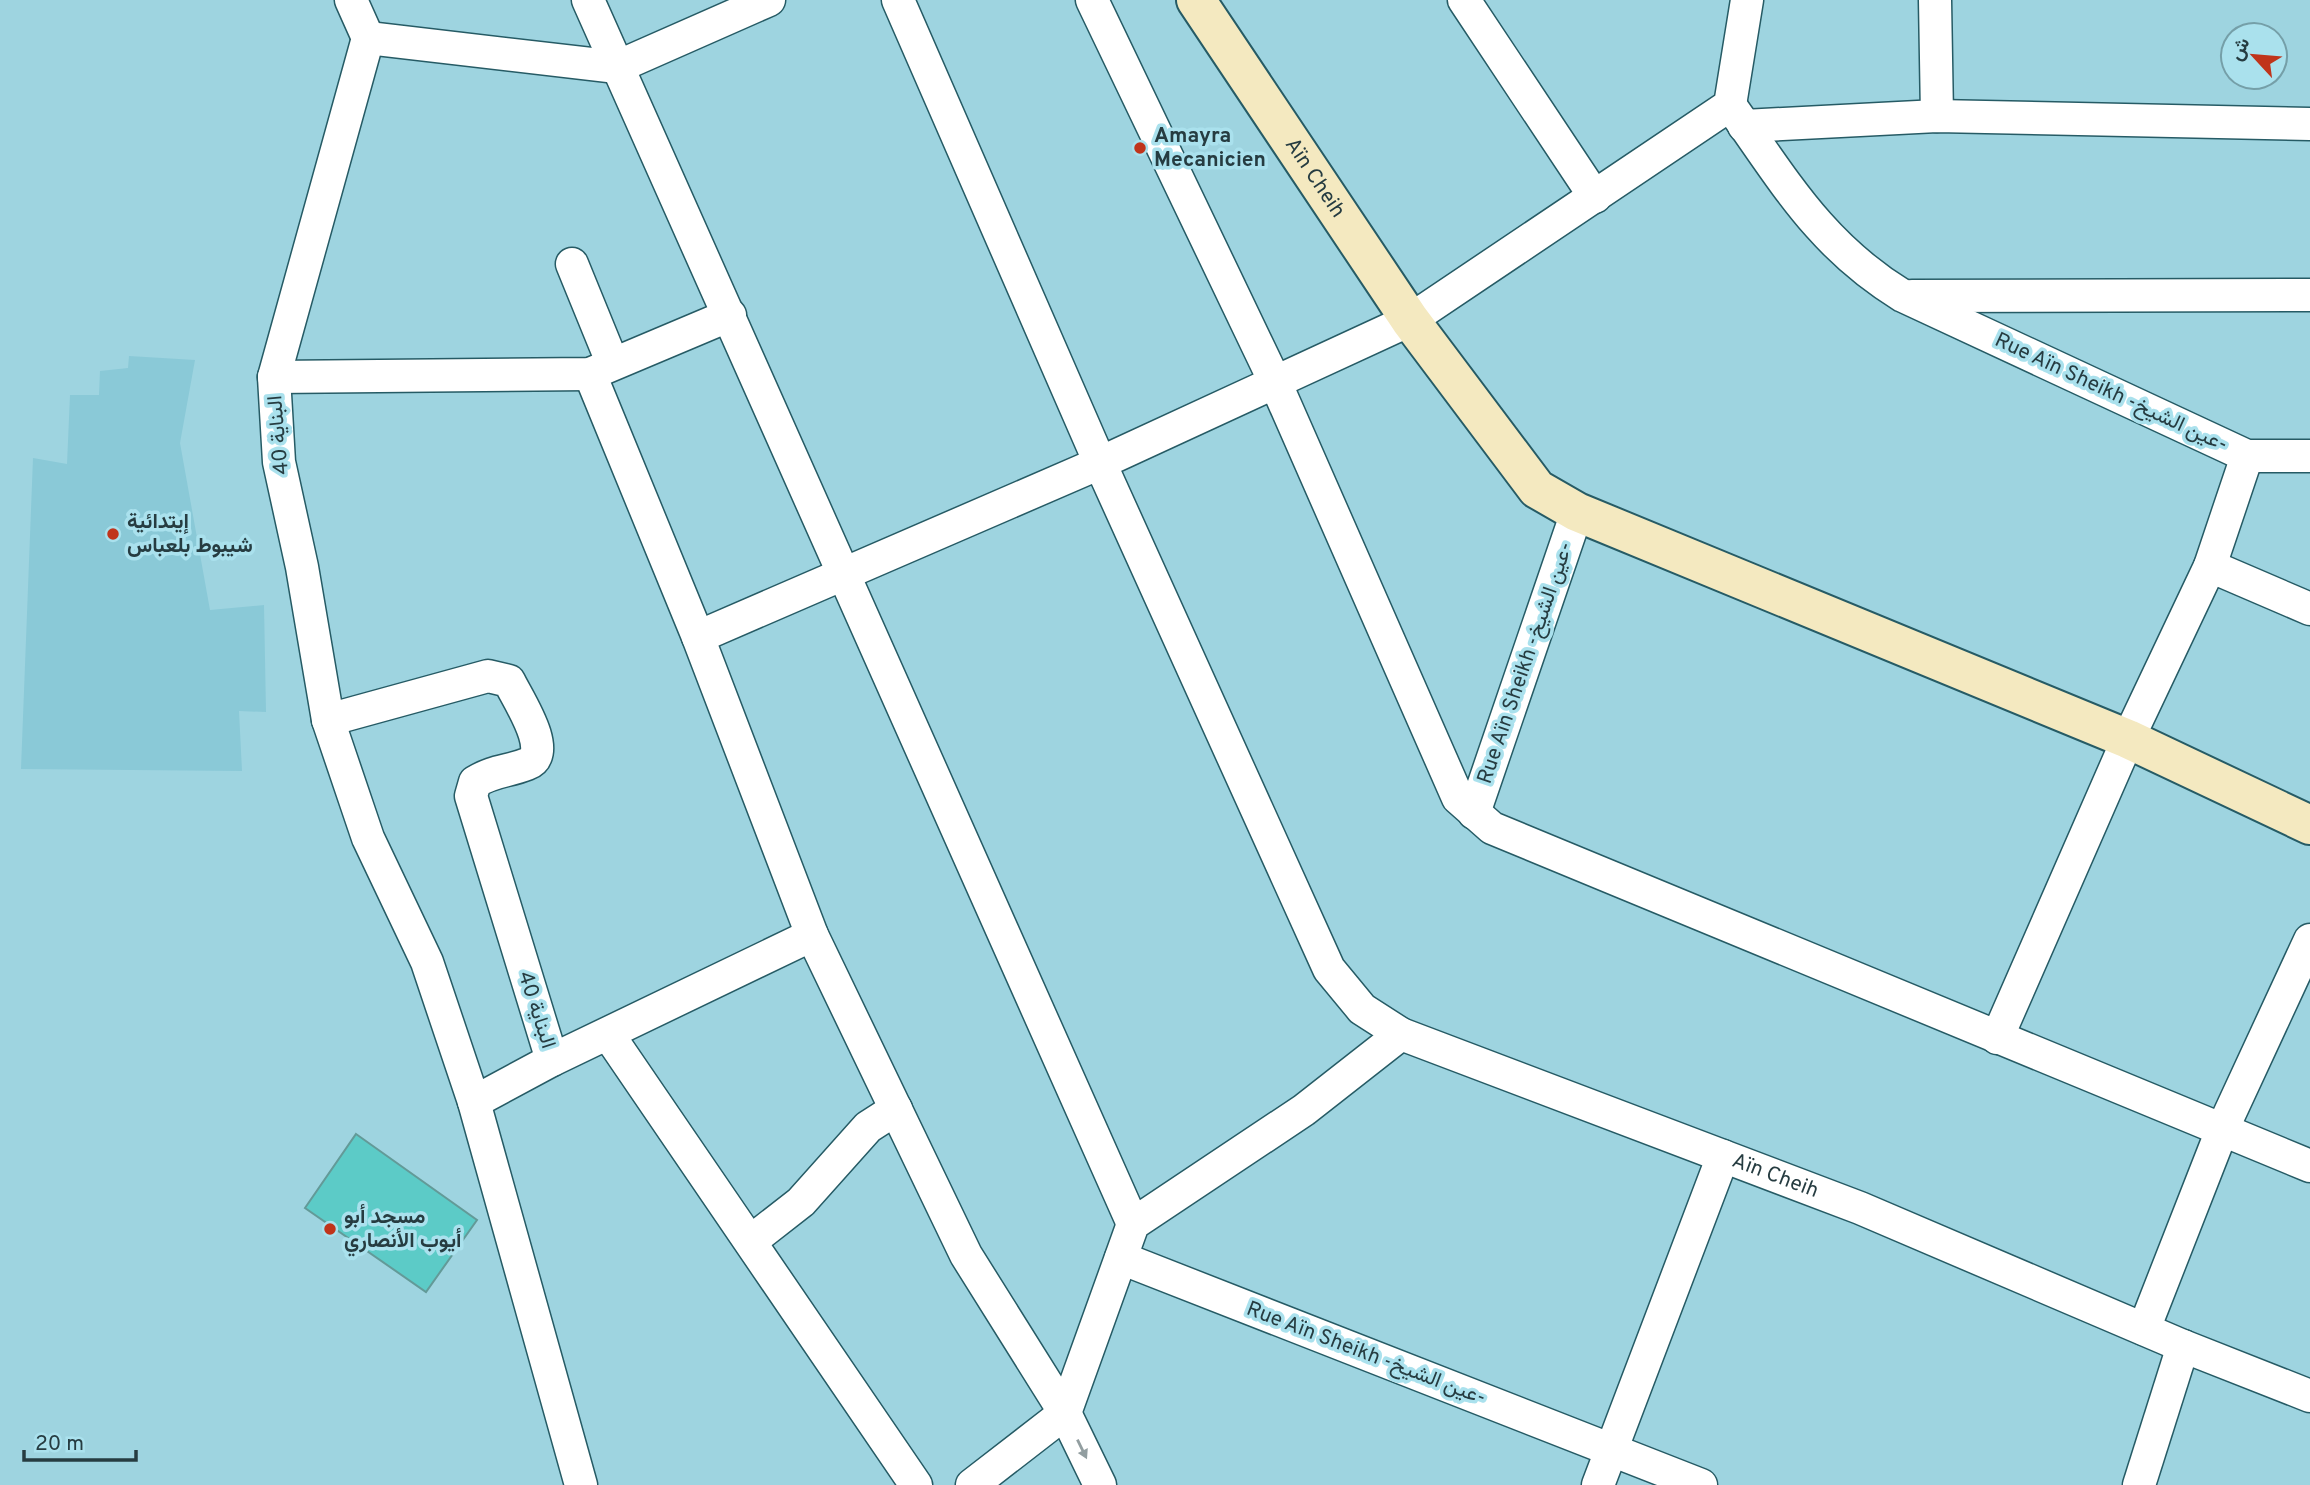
<svg xmlns="http://www.w3.org/2000/svg" width="2310" height="1485" font-family="Overpass,Vazirmatn,sans-serif">
<style>
.built{fill:#8ac9d7}
.building{fill:#5ccbc7;stroke:#639a98;stroke-width:2}
.lines{fill:none;stroke-linecap:round;stroke-linejoin:round}
.street-casing{stroke:#265b65;stroke-width:35}
.secondary-casing{stroke:#265b65;stroke-width:42}
.street{stroke:#fff;stroke-width:32}
.secondary{stroke:#f4e9c0;stroke-width:38}
.oneway{fill:#929ea0}
.poi-dot{fill:#c0341b;stroke:#aae1ed;stroke-width:2.5}
.labels{text-anchor:middle;dominant-baseline:central;stroke-width:7;stroke-linejoin:round;paint-order:stroke}
.poi-label{font-size:21px;font-weight:bold;fill:#263c41;stroke:#aae1ed;text-anchor:start}
.street-label{font-size:21px;fill:#263c41;stroke:#aae1ed}
</style>
<rect width="100%" height="100%" fill="#9ed4e0"/>
<path class="built" d="M129,356L195,360L180,443L210,610L264,605L266,712L239,711L242,771L21,769L33,458L67,464L70,395H99L100,371L128,368Z"/>
<path class="building" d="M356,1134L477,1220L426,1292L305,1208Z"/>
<g class="lines">
<defs>
<g id="street">
<path d="M351,0L368,38"/>
<path d="M588,0L1133,1224"/>
<path id="s1" d="M898,0L1100,463L1329,969L1362,1009L1401,1034L1860,1208L2183,1346L2310,1396"/>
<path d="M1092,0L1276,384L1458,798L1492,828L2310,1166"/>
<path d="M1464,0L1595,197"/>
<path d="M1935,0L1937,116"/>
<path d="M368,38L274,377L279,462L302,567L328,720L368,838L427,962L474,1102"/>
<path d="M368,38L617,67L769,0"/>
<path d="M1730,105C1785,182 1820,245 1903,296L2247,456H2310"/>
<path d="M1744,126L1937,116L2310,124"/>
<path d="M572,264L612,362"/>
<path d="M1912,296L2310,295"/>
<path d="M590,374L698,637L812,935L966,1255L1065,1413L1100,1485"/>
<path d="M274,377L590,374L730,315"/>
<path d="M2210,566L2310,609"/>
<path d="M698,637L1100,463L1410,320L1730,105L1747,0"/>
<path d="M328,720L488,676L509,681C517,698 555,754 527,764C507,772 495,770 475,782L471,796L552,1060"/>
<path d="M1474,813L1577,512"/>
<path d="M608,1034L916,1485"/>
<path d="M1997,1038L2128,739L2210,566L2247,456"/>
<path d="M751,1241L801,1202L868,1127L896,1109"/>
<path d="M1121,1258L1701,1485"/>
<path d="M2144,1329L2222,1130L2310,940"/>
<path d="M1065,1413L1133,1224L1304,1110L1401,1034"/>
<path d="M581,1485L474,1102L552,1060L812,935"/>
<path d="M972,1485L1065,1413"/>
<path d="M1598,1485L1723,1156"/>
<path d="M2139,1485L2183,1346"/>
</g>
<g id="secondary">
<path id="s2" d="M1196,0L1410,320L1537,489L1577,512L2128,739L2310,825"/>
</g>
</defs>
<use href="#street" class="street-casing"/>
<use href="#secondary" class="secondary-casing"/>
<use href="#street" class="street"/>
<use href="#secondary" class="secondary"/>
</g>
<defs><path id="oneway-solid" d="M-6-.8H1V-3.2L6.5 0L1 3.2V.8H-6Z" transform="scale(1.75)"/></defs>
<use class="oneway" href="#oneway-solid" transform="translate(1082 1449) rotate(64)"/>
<g class="poi-dot">
<circle cx="1140" cy="148" r="7"/>
<circle cx="113" cy="534" r="7"/>
<circle cx="330" cy="1229" r="7"/>
</g>
<g class="labels">
<g class="poi-label">
<text x="1154" y="136">Amayra<tspan x="1154" dy="24">Mecanicien</tspan></text>
<text x="127" y="522">إيتدائية<tspan x="127" dy="24">شيبوط بلعباس</tspan></text>
<text x="344" y="1217">مسجد أبو<tspan x="344" dy="24">أيوب الأنصاري</tspan></text>
</g>
<g class="street-label">
<text stroke="none"><textPath href="#s2" startOffset="214">Aïn Cheih</textPath></text>
<text transform="translate(2111 393) rotate(25)">Rue Aïn Sheikh -عين الشيخ-</text>
<text transform="translate(279 435) rotate(-95)">البناية 40</text>
<text transform="translate(1526 663) rotate(-71)">Rue Aïn Sheikh -عين الشيخ-</text>
<text transform="translate(536 1010) rotate(72)">البناية 40</text>
<text stroke="none"><textPath href="#s1" startOffset="1559">Aïn Cheih</textPath></text>
<text transform="translate(1366 1354) rotate(21)">Rue Aïn Sheikh -عين الشيخ-</text>
</g>
</g>
<g transform="translate(2254 56) rotate(296)"><circle r="33" fill="#aae1ed" stroke="#759fa8" stroke-width="2"/>
<path d="M0-5L12 26L0 18L-12 26Z" fill="#c0341b"/>
<text y="-10" font-size="19" font-weight="bold" text-anchor="middle" fill="#263c41">ش</text>
</g>
<path d="M24 1450v10h112v-10" fill="none" stroke="#263c41" stroke-width="3.5"/>
<text x="35" y="1450" font-size="21" fill="#263c41" stroke="#aae1ed" stroke-width="5" paint-order="stroke">20 m</text>
</svg>
